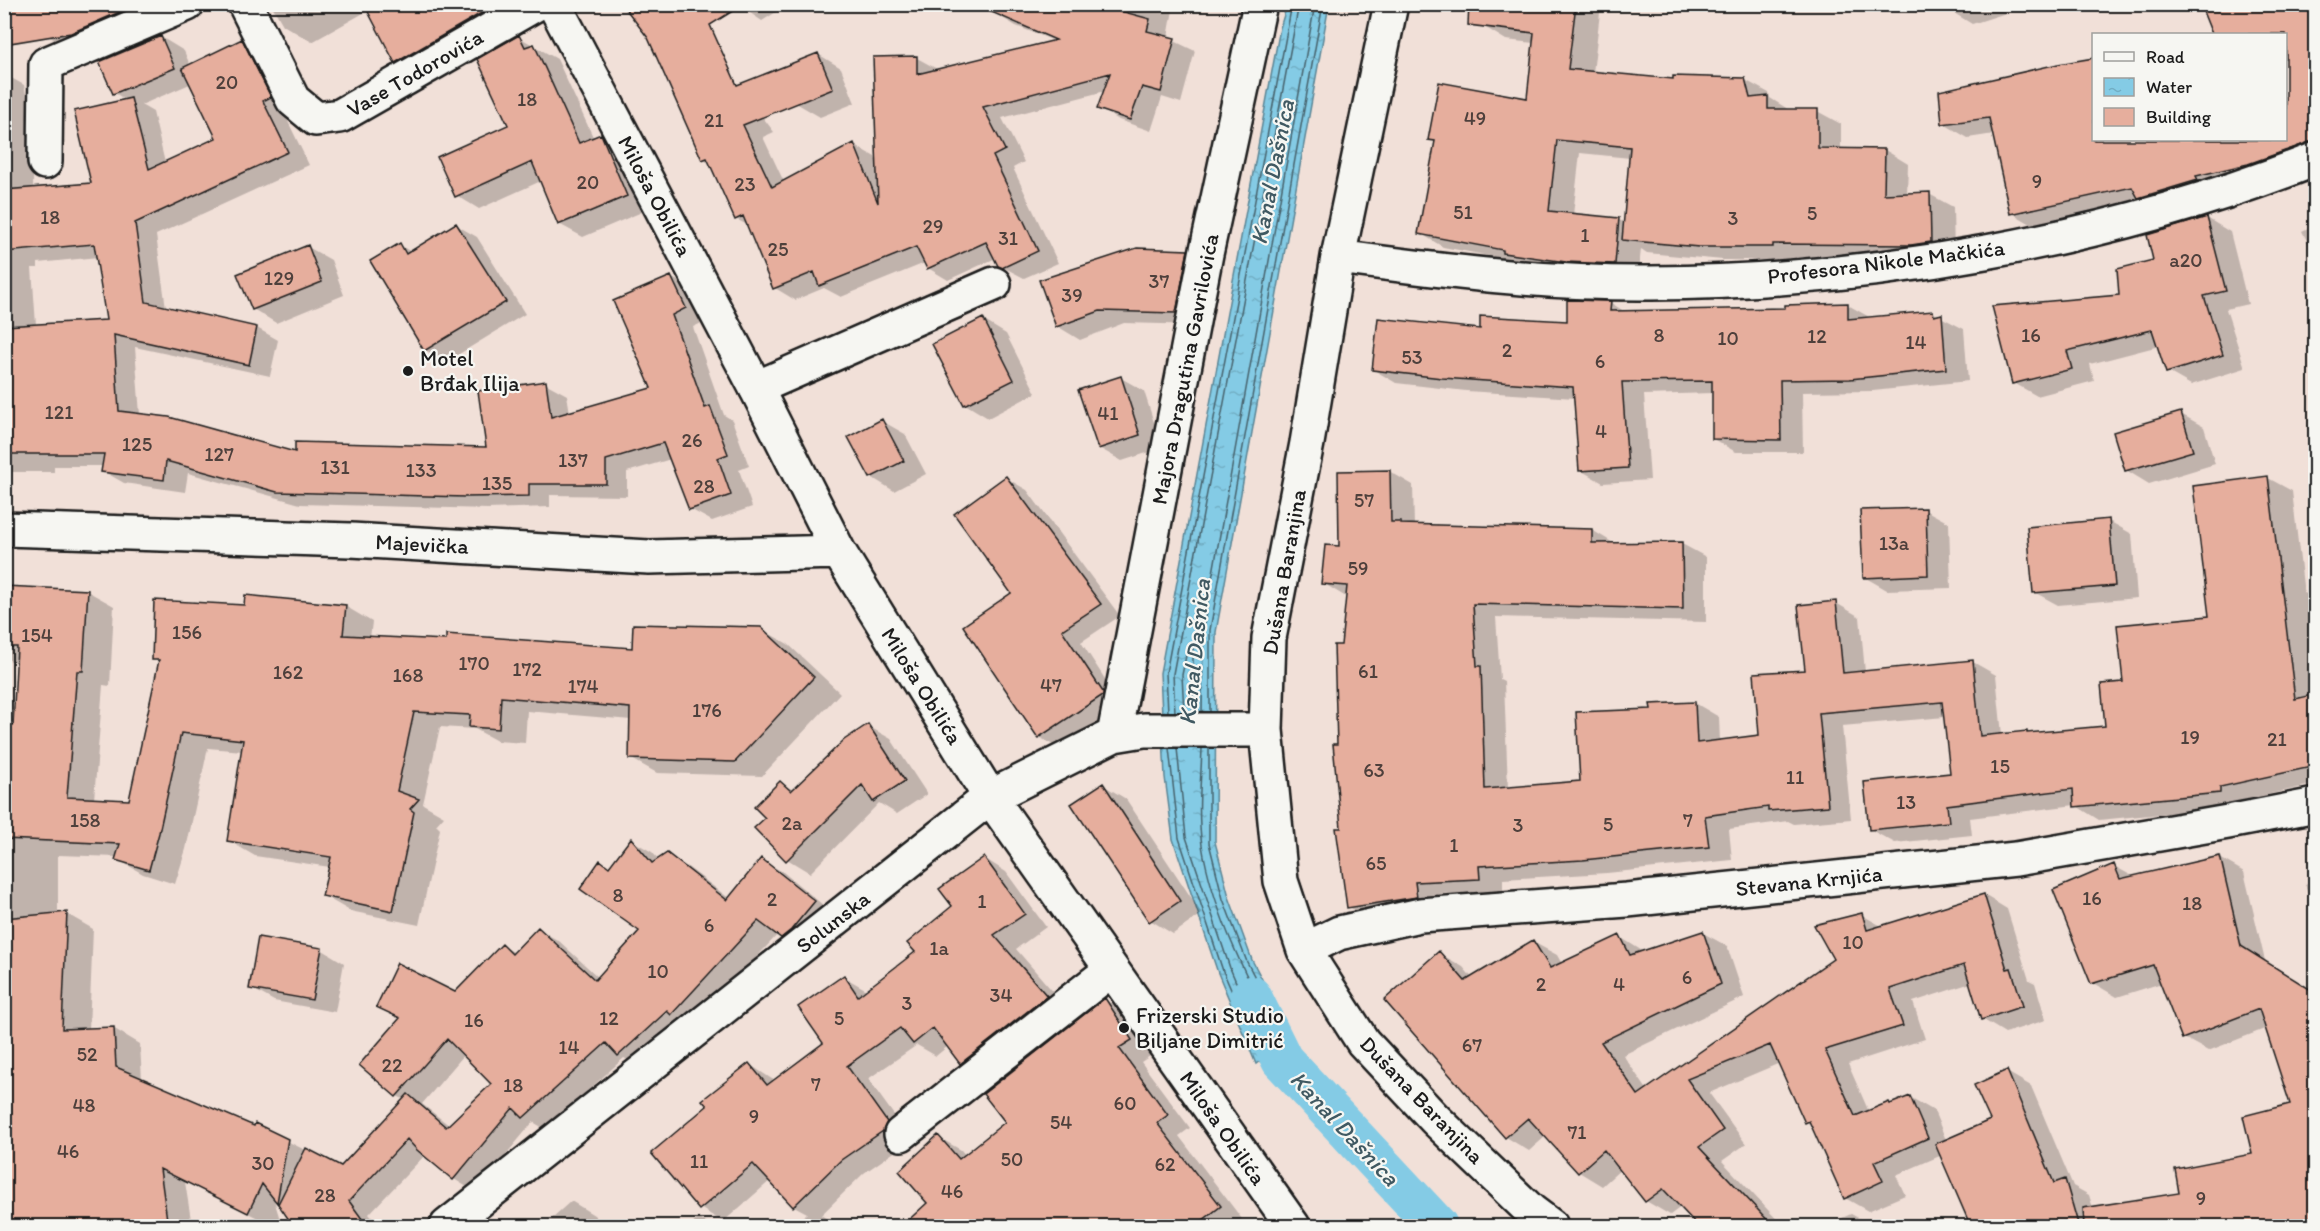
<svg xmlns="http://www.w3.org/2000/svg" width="2320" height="1231" font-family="Itim,sans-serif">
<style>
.water{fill:url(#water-ripples);stroke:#5a8595;stroke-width:1.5}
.shadow{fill:#0003;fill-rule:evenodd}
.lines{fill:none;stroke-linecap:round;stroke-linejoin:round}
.shore{stroke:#46626c;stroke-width:1.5}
.canal{stroke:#84cbe5;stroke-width:42}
.building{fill:#e6ae9d;stroke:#1c1c1c;stroke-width:1.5}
.street-casing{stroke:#1c1c1c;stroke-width:38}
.secondary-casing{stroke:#1c1c1c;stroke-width:38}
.street{stroke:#f6f6f2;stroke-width:33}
.secondary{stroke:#f6f6f2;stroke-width:33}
.poi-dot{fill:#1c1c1c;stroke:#f6f6f2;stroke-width:2}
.labels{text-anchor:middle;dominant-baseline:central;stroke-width:4.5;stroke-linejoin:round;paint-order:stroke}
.number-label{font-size:20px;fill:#4e403c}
.street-label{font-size:22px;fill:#1c1c1c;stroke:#f6f6f2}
.poi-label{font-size:22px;fill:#1c1c1c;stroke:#f6f6f2;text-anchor:start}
.water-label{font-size:24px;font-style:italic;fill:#405962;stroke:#f6f6f2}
</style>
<defs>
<pattern id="water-ripples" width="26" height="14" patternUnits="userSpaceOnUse" patternTransform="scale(1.5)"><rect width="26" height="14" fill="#84cbe5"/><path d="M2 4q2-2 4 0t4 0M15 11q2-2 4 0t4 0" fill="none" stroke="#71aec4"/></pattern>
</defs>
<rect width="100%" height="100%" fill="#f1e0d8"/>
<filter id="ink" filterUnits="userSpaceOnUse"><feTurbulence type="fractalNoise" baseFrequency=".0167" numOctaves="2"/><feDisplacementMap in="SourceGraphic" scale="12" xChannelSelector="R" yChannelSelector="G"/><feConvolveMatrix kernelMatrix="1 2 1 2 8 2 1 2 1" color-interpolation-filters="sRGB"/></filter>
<g filter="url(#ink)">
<path class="water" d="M1287,5H1329L1216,632L1215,842L1229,897L1252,960L1291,1035L1256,1064L1218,973L1173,839L1165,777L1160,673L1280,28Z"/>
<path class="shadow" d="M43,4H185L69,48L48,36Z
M271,4H522L425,79L396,62L369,10L312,42L283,25Z
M677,4L774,132L763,137L784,182L854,145L875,157L878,165L875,59L917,58L937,69L1055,41L1016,26L996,14L999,7L995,4H1174L1168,38L1195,51L1181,103L1162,97L1151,131L1119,120L1099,108L1105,91L1002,118L1024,162L1013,168L1058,263L1024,278L999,265L996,258L948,280L928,268L925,263L841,297L824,288L795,300L775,288L749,226L736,219L711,163L703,159Z
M737,4H789L762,21Z
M1486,4H1601L1593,73L1674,81L1745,80L1769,93L1770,98L1791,111H1817L1841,124V150H1885L1908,164L1907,195L1929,194L1953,207L1954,255L1936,258L1796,257V260H1723L1647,253L1641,249L1638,277L1521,262L1443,247L1420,233L1437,143L1430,139L1528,99L1534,43L1506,40L1483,26ZM1580,153L1630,158L1625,223L1619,220L1573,215Z
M1947,4H2031V5L1972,24L1949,10Z
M2202,4H2316V162L2036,227L2012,213L1994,134L1968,138L1944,124L1939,93L2027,72L2094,140H2286V34H2214Z
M161,37L184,51L190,65L242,41L263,53L284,113L309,165L156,235L166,308L257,328L278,340L270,376L135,347L140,415L296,454L488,449L545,383L567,395L570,413L653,389L671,277L693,290L706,321L693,327L724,415L732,420L749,466L739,470L752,507L712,521L690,509L671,459L627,472V496L550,495V507L488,509L300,504L188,473L185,492L124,483L103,471L104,466H54V472H4V74L24,85L34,133L33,189L93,185L127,101L115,93L101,63ZM190,84L218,139L165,163L153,112L141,105ZM98,257L108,321L36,325L32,268H38V263Z
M519,37L557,59L594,139L601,136L624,149L649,209L583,237L559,224L541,181L479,209L456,195L510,126Z
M818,54L841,68L855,103L820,117L796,103Z
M2207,218L2230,232L2248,304L2226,309L2245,368L2191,385L2168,372L2159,346L2090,364L2094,381L2037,396L2014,383L2120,296L2155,261Z
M2316,224V259L2302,231Z
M456,225L477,237L525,314L446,362L425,350L400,245L411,252Z
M308,247L331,260L344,295L276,323L253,309Z
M1187,251L1210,264L1199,325L1124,323L1080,340L1057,326Z
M1611,303L1627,313L1786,310L1848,305L1871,318L1933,313L1964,329L1968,381L1873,391L1802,392L1803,452H1736L1713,439V393L1644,395L1650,480L1603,483L1580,470L1575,398L1466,391L1396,383L1374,370L1481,330L1568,323Z
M983,320L1006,334L1036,393L988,418L965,404Z
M1121,378L1144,391L1162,448L1122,461L1099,448Z
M2181,414L2204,427L2215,464L2149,484L2126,470Z
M882,421L905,434L926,474L894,491L871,477Z
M1389,471L1413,485L1414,526L1592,530L1615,544H1682L1706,557V622L1496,617L1500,679L1504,681L1508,789L1581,783L1652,710L1695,703L1719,717L1720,742L1760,736L1807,671L1836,603L1860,617L1865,672L1973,662L1996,675L2002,735L2106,727L2124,683L2211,617L2268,478L2292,491L2304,594L2316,591V784L2243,800V806L2099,820L2075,805L1970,818L1972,835L1895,843L1871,830L1951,774L1945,717L1842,726L1851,819L1794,824L1788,821L1729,829L1732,860L1607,873L1503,879V891L1438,894L1440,910L1372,920L1349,907L1342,829L1339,745L1342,646L1346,597L1323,583L1341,548Z
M1006,478L1027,490L1120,616L1081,642L1123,707L1060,749L1039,737L1013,593Z
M1925,510L1949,523L1951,588L1887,590L1864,577Z
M2109,521L2132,534L2137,598L2058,605L2034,592Z
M4,589L87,591L114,606L110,686L103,685L94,800L130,801L160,663L153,659L245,606H345L372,622L370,638L633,649L761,629L788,644L840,693L762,776L657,773L630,758L631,720L527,711L525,743L497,741L475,729L440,727L423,804L444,816L436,825L440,829L419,925L350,911L324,896L330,867L255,856L229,841L243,751L208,748L186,849L175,884L143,874L117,859L118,857L58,855V914H67L93,929L89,1030L113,1028L140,1044L142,1080L287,1141L341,1168L405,1100L397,1096L401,1019L378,1006L455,994L503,946L515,953L538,929L559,941L599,978L641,931L610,868L631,840L652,852L659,860L667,855L689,868L730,899L761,860L783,872L835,915L803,950L778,934L693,1026L640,1067L624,1058L545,1129L533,1122L475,1192L454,1179L425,1155L369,1214L379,1226H296L280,1203L274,1200L282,1226H274L185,1182L192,1226H4V727H15L18,661H11L4,657ZM464,1055L493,1084L450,1126L422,1104Z
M868,726L891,739L927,794L897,814L879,803L810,873L787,859L767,818L781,783L793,790Z
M1103,785L1126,799L1202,914L1173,934L1150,920Z
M984,858L1006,872L1046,927L1016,949L1069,1010L984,1076L961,1063L948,1046L936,1056L917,1045L868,1079L909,1136L906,1144L864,1173L821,1215L838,1226H793L807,1213L794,1206L771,1180L723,1222L700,1208L709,1106L749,1064L775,1081L825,1043L844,977L867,990L917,952L954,906Z
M2220,858L2244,872L2265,961L2316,1226H1950L1969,1219L1942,1155L1896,1175L1905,1195L1868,1211L1845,1198L1812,1125L1806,1122L1780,1063L1709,1093L1746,1144L1722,1161L1783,1226H1701L1682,1206L1670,1215L1646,1201L1621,1169L1602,1186L1579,1172L1546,1136L1529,1151L1506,1137L1386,1001L1439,953L1463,967L1473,979L1533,942L1557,955L1562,964L1620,937L1644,952L1703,933L1727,946L1744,997L1623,1055L1648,1091L1835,959L1862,915L1883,927L1984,895L2007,909L2029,980L2035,983L2046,1020L2005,1033L1982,1019L1971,983L1913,1002L1925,1039L1848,1064L1869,1112L1910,1097L1934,1111L1946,1140L1992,1121L2007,1072L2031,1086L2073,1186L2089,1195L2093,1208L2181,1194L2254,1155L2292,1105L2267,1028L2208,1051L2184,1038L2162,983L2117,997L2093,983L2114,866L2134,877Z
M2316,880V918L2305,884Z
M321,949L344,963L335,1012L274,1001L251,988Z
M1105,1000L1128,1013L1153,1054L1141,1062L1190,1128L1179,1136L1242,1219L1233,1226H903L929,1203L938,1137L961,1150L966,1156L1007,1122Z
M571,1201L594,1215L605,1226H543Z
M1851,1214L1873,1226H1824Z
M698,1218L713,1226H691Z"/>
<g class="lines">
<path class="shore" d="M1168,712L1166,673L1292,4
M1175,712L1173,674L1299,4
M1184,712L1182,675L1188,646L1190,644L1193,647V712
M1202,712L1203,629L1315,4
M1210,712V630L1323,4
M1169,748L1179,838L1223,971L1257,1050L1261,1052L1283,1032L1247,962L1223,899L1209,843V748
M1177,748L1186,837L1230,968L1260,1038L1264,1040L1273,1030C1244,971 1213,911 1202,845C1197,814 1201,780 1202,748"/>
<path class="canal" d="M1251,997L1282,1060L1437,1226"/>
</g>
<path class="building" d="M4,4H138L71,33L4,44Z
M364,4H497L395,63Z
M622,4H744L710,25L737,85L818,53L833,89L743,125L772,187L854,143L878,203L873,57L917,56V74L1056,40L973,4H1095L1150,19L1147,31L1175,38L1161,92L1142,87L1130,120L1097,109L1110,73L983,107L1005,150L993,156L1038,251L1002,268L998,266L986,242L927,269L916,247L819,286L814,272L773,289L743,216L735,220L707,158L702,160L648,38Z
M1469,4H1576L1568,69L1673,79V76L1745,78L1750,98L1768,96V109H1818V148L1885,149L1884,194L1930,192L1931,242L1911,245L1773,244V247H1699L1622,240L1630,147L1557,140L1549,211L1619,218L1615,264L1566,262L1503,253V250L1418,234L1435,141L1428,140L1439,82L1527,98L1534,33L1468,25Z
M2200,4H2316V140L2248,164L2196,176L2198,180L2138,198L2132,187L2010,214L1989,118L1942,124L1939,91L2058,64L2094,58V140H2286V34H2212Z
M519,35L525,47L534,44L579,143L601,134L627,196L558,225L532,162L455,197L437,157L508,125L477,59Z
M161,36L175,68L113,94L99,62Z
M242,39L271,97L263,101L288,152L135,223L146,302L257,327L249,365L114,335L119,411L169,417L295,452V442L486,447L478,391L546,381L551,417L651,388L613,301L671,276L686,308L672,315L705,408L710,406L728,454L718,458L731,495L689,510L663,443L606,460V484H529V496L465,497L277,492L166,461L164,480L101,472L104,454H4V326L106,320L94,244L4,252V190L91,183L74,111L131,98L149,169L216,138L182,68Z
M2207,217L2226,291L2204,296L2223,355L2166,373L2152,330L2067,351L2072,369L2012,384L1992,306L2119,295L2117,269L2153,260L2147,235Z
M456,223L506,302L424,351L370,261L400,243L406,254Z
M308,245L322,282L252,310L237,274Z
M1137,248L1188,250L1176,313L1100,311L1056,327L1039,280Z
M1567,300L1611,301L1610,311L1785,308V305L1848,303V319L1933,311L1934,316L1942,314L1946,369L1850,379L1780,380L1781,440L1712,439V381L1622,382L1628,468L1579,471L1573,387L1442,378L1372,370L1378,318L1480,329V316L1567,321Z
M983,318L1014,380L964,405L932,344Z
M1121,376L1140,435L1098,449L1078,390Z
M2181,412L2193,451L2125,471L2113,432Z
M882,419L904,461L870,478L848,437Z
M1390,470L1391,522H1401V524L1592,529V543L1682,542L1683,609L1473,604L1477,666H1481L1485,789L1580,781L1576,712L1651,709L1650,704L1695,702L1697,743L1759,735L1754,673L1805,670L1798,605L1836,601L1843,673L1973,660L1980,736L2027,731V733L2105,726L2101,684L2123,682L2117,625L2209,616L2193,486L2268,476L2295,699L2316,694V766L2220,787V793L2074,807L2073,789L1947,805L1949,822L1869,830L1864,782L1950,773L1942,702L1819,713L1828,806L1768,811V807L1705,816L1709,847L1583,860L1479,866L1480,879L1415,882L1417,897L1347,908L1336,828H1341L1333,744H1337L1334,645H1341L1347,586L1321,584L1325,545L1339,546L1338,471Z
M1006,476L1101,604L1062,630L1103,692V695L1038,738L963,626L1011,593L954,514Z
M1926,508L1928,575L1863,578L1860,510Z
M2109,519L2115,586L2033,593L2027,527Z
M4,586L88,590L83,671H77L67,797L129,800L159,660H152L154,600L244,605L245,595L346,605L343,635L446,640V634L632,648L633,624L761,627L814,677L735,762L629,759L630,708L501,697L499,729L469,727L470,715L414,712L397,791L419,799L410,809L414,812L393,911L322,896L331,857L227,841L243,740L181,733L159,833L149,870L115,860L120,844L4,839V725H13L17,647H4Z
M868,724L905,781L873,802L862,785L786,861L754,828L765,818L754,807L780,781L791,791L844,740Z
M1103,783L1180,901L1149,922L1071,804Z
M631,838L652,863L667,853L727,900L761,858L815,901L791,930L781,938L758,921L671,1015L667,1011L618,1056L606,1043L523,1118L513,1108L453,1180L417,1150L407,1139L349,1201L368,1227H294L278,1204L306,1148L341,1166L408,1094L446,1127L491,1084L447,1039L396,1097L359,1065L400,1018L376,1007L397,963L455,992L502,944L512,954L538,927L595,980L639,931L580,889L600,860L609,867Z
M2220,856L2241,946L2316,993V1227H2084L2083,1208L2179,1193L2175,1169L2252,1154L2243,1116L2290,1104L2259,1009L2182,1039L2153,965L2091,984L2053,890L2114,864L2120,879Z
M984,857L1025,914L994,935L1047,996L960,1064L933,1028L913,1044L900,1028L847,1066L887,1122L883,1131L841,1160L793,1207L753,1164L699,1210L651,1153L707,1106L702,1100L749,1063L767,1085L823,1043L798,1007L844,975L858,996L915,952L907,943L952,906L939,889Z
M1984,894L2007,969L2011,968L2023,1006L1981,1020L1964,965L1890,989L1903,1026L1825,1050L1855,1116L1889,1102L1890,1104L1910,1096L1928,1138L1874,1162L1883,1181L1844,1199L1809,1121L1805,1123L1770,1045L1687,1079L1723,1130L1699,1147L1774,1227H1699L1663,1189L1645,1202L1604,1150L1578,1173L1528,1118L1505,1138L1384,1000L1439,951L1465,981L1533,940L1550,968L1620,935L1630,955L1703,931L1721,984L1601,1042L1638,1095L1833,959L1814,925L1862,913L1867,930Z
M67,912L62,1029L114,1027L116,1067L254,1126L255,1123L288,1139L277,1203L262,1184L248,1213L160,1169L168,1227H4V918Z
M258,937L322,948L312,1000L249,989Z
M1105,998L1132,1040L1119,1048L1168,1115L1157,1123L1221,1206L1194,1227H901L927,1203L899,1171L938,1135L959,1159L1005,1122L983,1094Z
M2007,1070L2054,1183L2065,1179L2079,1227H1971L1935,1144L1990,1120L1974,1085Z"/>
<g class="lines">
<defs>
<path id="street" d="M245,4L293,100L316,119L340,116L536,4
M1391,4L1338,257L1307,443L1269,638L1266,730L1281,881L1304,950L1363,1042L1435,1119L1531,1211L1551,1226
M45,162L46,64L187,4
M1338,257C1442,271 1546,284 1651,283C1873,282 2109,241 2316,159
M756,388L994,284
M1114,735L1206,254L1260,4
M1304,950L1339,933L1420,915L1627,900L2016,859L2228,822L2316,805
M901,1134L1111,970
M447,1226L990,797L1114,735L1144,730H1266"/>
<path id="secondary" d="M554,4L756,388L839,552L990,797L1293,1226
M4,529L351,540L649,557L839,552"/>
</defs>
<use href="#street" class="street-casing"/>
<use href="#secondary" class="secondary-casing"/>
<use href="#street" class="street"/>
<use href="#secondary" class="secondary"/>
</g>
</g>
<g class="poi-dot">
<circle cx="408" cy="371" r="6"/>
<circle cx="1124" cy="1028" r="6"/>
</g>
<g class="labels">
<g class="number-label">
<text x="227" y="82">20</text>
<text x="527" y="99">18</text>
<text x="1475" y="118">49</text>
<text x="714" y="120">21</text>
<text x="2037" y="181">9</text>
<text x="588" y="182">20</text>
<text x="745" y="184">23</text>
<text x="1463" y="212">51</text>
<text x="1812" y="213">5</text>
<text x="50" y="217">18</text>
<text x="1733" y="218">3</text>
<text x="933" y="226">29</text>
<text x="1585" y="235">1</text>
<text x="1008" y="238">31</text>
<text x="778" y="249">25</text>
<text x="2186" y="260">a20</text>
<text x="279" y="278">129</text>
<text x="1159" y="281">37</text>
<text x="1072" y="295">39</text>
<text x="1659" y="335">8</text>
<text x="2031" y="335">16</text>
<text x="1817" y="336">12</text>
<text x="1728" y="338">10</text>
<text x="1916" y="342">14</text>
<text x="1507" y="350">2</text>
<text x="1412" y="357">53</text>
<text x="1600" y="361">6</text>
<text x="59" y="412">121</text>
<text x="1108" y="413">41</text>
<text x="1601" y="431">4</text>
<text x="692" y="440">26</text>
<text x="137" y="444">125</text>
<text x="219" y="454">127</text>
<text x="573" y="460">137</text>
<text x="335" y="467">131</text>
<text x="421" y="470">133</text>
<text x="497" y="483">135</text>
<text x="704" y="486">28</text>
<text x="1364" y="500">57</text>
<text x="1894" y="543">13a</text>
<text x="1358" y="568">59</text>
<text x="187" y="632">156</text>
<text x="37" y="635">154</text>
<text x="474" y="663">170</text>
<text x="527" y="669">172</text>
<text x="1368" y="671">61</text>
<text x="288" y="672">162</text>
<text x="408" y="675">168</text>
<text x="1051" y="685">47</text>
<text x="583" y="686">174</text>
<text x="707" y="710">176</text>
<text x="2190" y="737">19</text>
<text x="2277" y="739">21</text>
<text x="2000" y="766">15</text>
<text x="1374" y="770">63</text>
<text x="1795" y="777">11</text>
<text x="1906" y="802">13</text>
<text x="85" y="820">158</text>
<text x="1688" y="820">7</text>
<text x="792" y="823">2a</text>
<text x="1608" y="824">5</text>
<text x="1518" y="825">3</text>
<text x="1454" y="845">1</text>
<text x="1376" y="863">65</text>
<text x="618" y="895">8</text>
<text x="2092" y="898">16</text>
<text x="772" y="899">2</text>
<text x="982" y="901">1</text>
<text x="2192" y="903">18</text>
<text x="709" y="925">6</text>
<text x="1853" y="942">10</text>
<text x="939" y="948">1a</text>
<text x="658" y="971">10</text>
<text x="1687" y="977">6</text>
<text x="1541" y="984">2</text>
<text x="1619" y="984">4</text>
<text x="1001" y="995">34</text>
<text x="907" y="1003">3</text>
<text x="609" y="1018">12</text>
<text x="839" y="1018">5</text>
<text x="474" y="1020">16</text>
<text x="1472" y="1045">67</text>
<text x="569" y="1047">14</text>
<text x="87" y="1054">52</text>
<text x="392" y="1065">22</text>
<text x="816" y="1084">7</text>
<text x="513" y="1085">18</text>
<text x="1125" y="1103">60</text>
<text x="84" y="1105">48</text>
<text x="754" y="1116">9</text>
<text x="1061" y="1122">54</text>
<text x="1577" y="1132">71</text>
<text x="68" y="1151">46</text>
<text x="1012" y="1159">50</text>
<text x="699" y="1161">11</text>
<text x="263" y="1163">30</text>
<text x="1165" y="1164">62</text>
<text x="952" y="1191">46</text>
<text x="325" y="1195">28</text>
<text x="2201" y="1198">9</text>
</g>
<g class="street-label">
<text transform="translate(415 73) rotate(-30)">Vase Todorovića</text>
<text transform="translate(655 196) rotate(62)">Miloša Obilića</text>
<text transform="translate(1886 262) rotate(-7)">Profesora Nikole Mačkića</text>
<text transform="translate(1185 369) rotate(-79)">Majora Dragutina Gavrilovića</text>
<text transform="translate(422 544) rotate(3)">Majevička</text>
<text transform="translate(1284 572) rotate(-80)">Dušana Baranjina</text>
<text transform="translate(922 686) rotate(58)">Miloša Obilića</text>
<text transform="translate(1809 881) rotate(-6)">Stevana Krnjića</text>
<text transform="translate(833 922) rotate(-38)">Solunska</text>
<text transform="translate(1422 1100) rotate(46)">Dušana Baranjina</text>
<text transform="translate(1223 1128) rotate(55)">Miloša Obilića</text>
</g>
<g class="poi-label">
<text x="420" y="358">Motel<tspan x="420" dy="25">Brđak Ilija</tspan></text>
<text x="1136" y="1015">Frizerski Studio<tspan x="1136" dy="25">Biljane Dimitrić</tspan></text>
</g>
<g class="water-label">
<text transform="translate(1272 172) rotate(-79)">Kanal Dašnica</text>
<text transform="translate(1194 652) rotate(-84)">Kanal Dašnica</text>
<text transform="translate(1345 1128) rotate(47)">Kanal Dašnica</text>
</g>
</g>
<rect width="2320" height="1231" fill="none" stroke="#f6f6f2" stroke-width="24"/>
<rect x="12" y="12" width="2296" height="1207" fill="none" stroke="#1c1c1c" stroke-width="2" filter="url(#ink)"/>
<rect x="2092" y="33" width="195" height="108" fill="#f6f6f2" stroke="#9f9f9c" stroke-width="1.5"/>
<rect x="2104" y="52" width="30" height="9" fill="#f6f6f2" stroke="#9f9f9c" stroke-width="1.5"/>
<text x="2146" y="63" font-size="18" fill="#1c1c1c">Road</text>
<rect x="2104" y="78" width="30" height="18" fill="url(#water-ripples)" stroke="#9f9f9c" stroke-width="1.5"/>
<text x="2146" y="93" font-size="18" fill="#1c1c1c">Water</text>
<rect x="2104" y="108" width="30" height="18" fill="#e6ae9d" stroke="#9f9f9c" stroke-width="1.5"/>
<text x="2146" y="123" font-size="18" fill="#1c1c1c">Building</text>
</svg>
